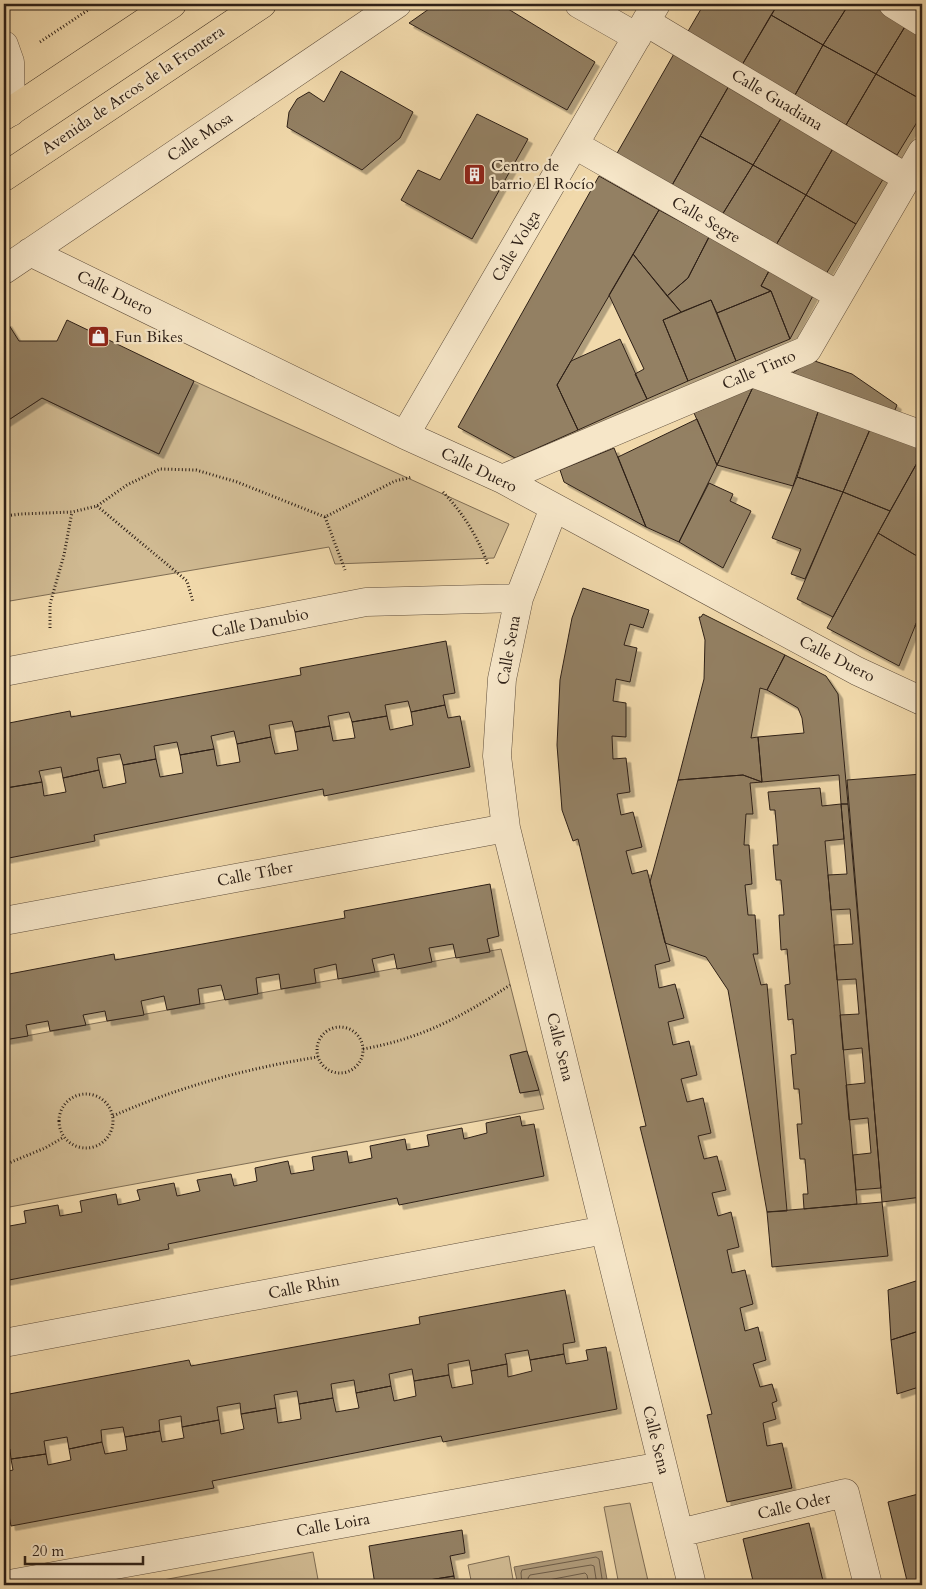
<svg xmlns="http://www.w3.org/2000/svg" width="926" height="1589" font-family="Cardo,serif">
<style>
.green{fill:#d0ba92;stroke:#7f6d54}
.water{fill:#af9a79;stroke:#7b6952}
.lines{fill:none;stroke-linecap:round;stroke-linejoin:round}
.shore{stroke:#6e5d48;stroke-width:1}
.building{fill:#938064;stroke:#2e2017;filter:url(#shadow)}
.street-casing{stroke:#5f4e3c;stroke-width:29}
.primary-casing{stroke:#2e2017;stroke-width:29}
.path{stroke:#2e2017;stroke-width:3;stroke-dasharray:1 2.5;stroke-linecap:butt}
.street{stroke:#f6e6c8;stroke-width:28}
.primary{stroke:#f1d9ab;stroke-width:28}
.labels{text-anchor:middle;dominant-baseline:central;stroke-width:4.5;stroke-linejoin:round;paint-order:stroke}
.street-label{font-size:16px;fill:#2e2017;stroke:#f6e6c8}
.poi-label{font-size:16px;fill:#2e2017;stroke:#f6e6c8;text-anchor:start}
</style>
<defs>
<filter id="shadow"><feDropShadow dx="4.5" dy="4.5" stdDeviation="0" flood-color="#0004"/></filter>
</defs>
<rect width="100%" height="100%" fill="#f1d9ab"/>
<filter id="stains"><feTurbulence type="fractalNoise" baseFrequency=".004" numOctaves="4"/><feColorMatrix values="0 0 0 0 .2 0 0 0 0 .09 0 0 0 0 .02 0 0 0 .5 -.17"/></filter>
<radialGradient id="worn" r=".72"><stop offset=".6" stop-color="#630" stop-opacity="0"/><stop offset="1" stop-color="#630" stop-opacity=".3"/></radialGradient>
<path class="green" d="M194,381L509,524L494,558L335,564L329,547L4,602V423L42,398L159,454Z
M501,949L527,1051L510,1055L520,1093L539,1090L544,1109L4,1208V1040Z
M630,1503L649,1585H619L604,1507Z
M313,1552L319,1585H136Z
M509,1556L514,1585H472L468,1565Z"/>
<path class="water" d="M602,1551L608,1585H518L514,1567Z"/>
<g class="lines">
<path class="shore" d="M522,1585L521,1573L522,1570L596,1557L599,1559L603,1585
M529,1585L528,1578L530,1575L591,1565L594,1566L597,1585
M536,1585L538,1582L585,1573L587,1575L589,1585"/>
</g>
<path class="building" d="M436,4H500L595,62L567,110L409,23Z
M704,4H778L742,65L687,33Z
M778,4H849L823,45L771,15Z
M849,4H870L906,25L876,74L823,45Z
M771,15L823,45L795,95L742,65Z
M906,25L922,35V100L876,74Z
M823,45L876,74L846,125L795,95Z
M675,52L730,84L671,187L616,155Z
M341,71L413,112L400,138L362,170L287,127L289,112L297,99L309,92L324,102Z
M876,74L922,100V114L897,155L846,125Z
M730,84L783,115L753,165L700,136Z
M477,114L528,139L472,239L401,200L418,170L440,180Z
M783,115L835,145L806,195L753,165Z
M700,136L753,165L722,215L671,187Z
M835,145L885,176L856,224L806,195Z
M753,165L806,195L776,245L722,215Z
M599,176L659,210L557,385L578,430L515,458L458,427Z
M806,195L856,224L826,274L776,245Z
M659,210L709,237L688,278L667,296L633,254Z
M709,237L770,269L761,286L771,291L717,313L711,300L681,312L667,296L688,278Z
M633,254L681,312L663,320L688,381L647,399L635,374L644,369L609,295Z
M770,269L815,292L790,339L771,291L761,286Z
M771,291L790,339L736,361L717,313Z
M711,300L736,361L688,381L663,320Z
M67,320L194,381L159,454L42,398L4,423V324L7,322L19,341H57Z
M620,339L647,399L578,430L557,385L571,361Z
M812,360L852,374L897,405L893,415L791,374Z
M753,387L819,409L793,486L717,465Z
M753,387L717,465L694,413Z
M819,409L871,427L843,492L797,477Z
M697,419L717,465L679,542L646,527L618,457Z
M871,427L922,450V454L890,511L843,492Z
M614,448L646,527L564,482L560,470Z
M922,454V559L878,533Z
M797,477L843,492L805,579L791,574L801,549L772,538Z
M709,483L733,494L730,501L751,511L723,568L679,542Z
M843,492L890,511L833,617L797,599Z
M878,533L922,559V609L899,666L827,628Z
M583,588L649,610L643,628L630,624L624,645L637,648L630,682L616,679L613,701L626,703V737L612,736L613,759L626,758L630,792L617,794L621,815L633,812L642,847L626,851L632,874L647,870L670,961L655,965L659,988L675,984L684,1018L668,1022L673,1045L689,1041L697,1075L681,1079L687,1102L703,1098L711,1133L698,1136L704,1159L717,1156L726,1190L712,1193L718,1216L731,1212L739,1247L727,1250L732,1273L745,1270L753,1304L740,1308L745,1331L758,1327L766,1360L753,1364L760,1387L772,1384L777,1401L772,1403L776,1419L763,1423L767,1446L782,1443L792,1488L727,1502L707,1415L712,1414L640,1127L646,1126L578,839L573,841L562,810L557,745L560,680L572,618Z
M922,609V629L915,626Z
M703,614L785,655L767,690L760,688L751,738L758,737L762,782L743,775L678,780L704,679L705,640L699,617H701Z
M446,641L455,693L443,695L445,705L411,712L408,701L385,705L387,716L352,722L349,712L328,716L330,726L295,732L292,721L269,725L271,737L237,744L234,731L211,736L214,749L180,755L177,742L154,746L156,759L123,765L120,754L97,758L99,770L63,778L61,767L39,771L42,782L6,788L4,779V724L70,711L71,717L301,675L300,668Z
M785,655L826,676L838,694L848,804H841L839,775L762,782L758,737L804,733L802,718L798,708L767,690Z
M445,705L448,718L460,716L470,767L324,796L323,789L94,835L95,841L4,859V804L8,803L6,788L42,782L44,796L66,792L63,778L99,770L103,788L126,783L123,765L156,759L160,777L183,773L180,755L214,749L217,766L240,762L237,744L271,737L275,754L298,750L295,732L330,726L333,741L355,738L352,722L387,716L390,730L413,725L411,712Z
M922,774V1197L882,1202L847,780Z
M743,775L762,782L750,783L753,814H746L744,845H749L752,884L745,885L748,915H755L758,954H753L761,985L767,984L787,1211L767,1212L728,990L706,957L665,943L650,882L678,780Z
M820,788L822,806L841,804L844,839L825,841L857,1204L804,1209L803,1194H808L805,1159H800L797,1124H802L799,1089H794L791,1055L796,1054L793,1019L788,1020L785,985L790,984L787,949L781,950L779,915H784L781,880H776L773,845H778L775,810H770L768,792Z
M841,804H848L881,1188L856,1190L853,1155L871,1153L868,1118L849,1120L846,1085L865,1083L862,1048L843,1050L840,1015L859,1014L856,979L837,980L834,945L853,944L850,909L831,910L828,875L847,874Z
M490,884L499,936L487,939L490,952L456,958L453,944L429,948L432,962L397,969L394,954L372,959L375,972L338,979L336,964L314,969L316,983L281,989L279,974L256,978L258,994L225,1000L221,985L198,989L200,1004L167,1010L164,996L141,1001L144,1015L107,1021L105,1011L83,1015L86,1025L50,1031L48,1021L26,1025L28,1036L4,1040V975L114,954L115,960L345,918L344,911Z
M527,1051L539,1090L520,1093L510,1055Z
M520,1116L522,1126L534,1124L544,1176L399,1205L397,1198L168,1244L169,1249L4,1281V1227L26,1223L24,1211L58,1205L60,1216L82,1212L80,1201L116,1194L118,1205L140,1200L137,1190L174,1183L177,1196L200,1191L197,1180L231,1174L234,1186L257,1181L255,1168L288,1161L291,1174L314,1170L312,1157L347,1151L349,1163L372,1158L370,1146L405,1139L407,1150L429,1146L427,1135L462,1128L464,1139L487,1133L486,1123Z
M882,1202L888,1256L772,1267L767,1212Z
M922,1279V1330L891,1340L888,1290Z
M565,1290L575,1342L563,1344L564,1354L530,1360L528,1350L505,1354L507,1364L471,1371L469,1360L448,1364L449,1375L414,1381L412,1369L389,1374L391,1386L356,1393L354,1380L331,1384L333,1398L299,1404L297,1391L274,1395L276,1408L241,1414L240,1403L217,1407L219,1420L182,1427L181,1416L159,1420L160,1431L125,1437L123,1427L101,1430L102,1442L69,1449L67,1437L44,1441L46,1454L11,1459L10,1449L4,1450V1395L189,1360L191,1366L420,1324L419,1317Z
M922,1330V1386L897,1394L891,1340Z
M606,1347L617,1409L443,1442L441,1436L212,1481L214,1488L11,1526L4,1489V1472L13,1470L11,1459L46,1454L48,1465L71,1460L69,1449L102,1442L105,1454L127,1450L125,1437L160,1431L162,1442L184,1438L182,1427L219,1420L221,1434L244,1429L241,1414L276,1408L278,1423L301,1419L299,1404L333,1398L336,1412L359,1408L356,1393L391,1386L394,1401L416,1396L414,1381L449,1375L452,1388L473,1384L471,1371L507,1364L508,1377L532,1371L530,1360L564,1354L566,1364L588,1360L586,1350Z
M922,1493V1585H908L888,1502Z
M809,1523L824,1585H754L743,1539Z
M462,1530L465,1553L450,1556L454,1576L398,1585H375L369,1546Z
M454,1576L455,1585H398Z"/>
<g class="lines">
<defs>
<path id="street" d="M579,4L637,37
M893,4L922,22
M646,22L907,178
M4,45L10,62L11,112
M575,145L838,295
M30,252L405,435L502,479L857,671L922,701
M4,270L397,4
M752,373L922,435
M405,435L656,4
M502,479L807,350L922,152
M554,508L519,598L502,679L497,756L506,828L692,1585
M4,672L366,602L519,598
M4,921L506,828
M4,1343L605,1230
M679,1533L845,1493L868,1585
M4,1585L662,1466"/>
<path id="primary" d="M4,116L172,4
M4,177L262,4"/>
</defs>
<use href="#street" class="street-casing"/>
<use href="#primary" class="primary-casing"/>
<path class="path" d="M40,42L97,4
M443,492C463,513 478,537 488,565
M97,506L187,581L193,602
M4,516L21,514L72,512L97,506L127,485L160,469L196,470L237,482L325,517L395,481L412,477
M325,517L345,570
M50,628V604L64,555L72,512
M317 1050a23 23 0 1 1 46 0a23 23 0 1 1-46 0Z
M363,1049C420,1039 462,1017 510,985
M59 1121a27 27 0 1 1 54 0a27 27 0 1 1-54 0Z
M113,1116C178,1087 248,1068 318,1057
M4,1165L45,1148L64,1137"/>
<use href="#street" class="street"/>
<use href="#primary" class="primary"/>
</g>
<defs>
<symbol id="building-square" viewBox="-11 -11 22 22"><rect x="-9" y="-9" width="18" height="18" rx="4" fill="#8f2418" stroke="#f6e6c8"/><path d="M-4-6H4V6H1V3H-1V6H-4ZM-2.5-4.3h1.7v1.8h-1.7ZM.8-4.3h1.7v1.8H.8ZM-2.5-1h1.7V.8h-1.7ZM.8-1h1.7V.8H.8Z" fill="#fff"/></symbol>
<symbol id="shop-square" viewBox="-11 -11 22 22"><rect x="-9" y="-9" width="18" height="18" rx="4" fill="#8f2418" stroke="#f6e6c8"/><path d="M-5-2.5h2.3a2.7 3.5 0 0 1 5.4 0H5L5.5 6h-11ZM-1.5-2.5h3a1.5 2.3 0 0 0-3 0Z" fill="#fff"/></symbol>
</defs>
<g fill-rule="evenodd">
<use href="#building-square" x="462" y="162" width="25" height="25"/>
<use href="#shop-square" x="86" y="324" width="25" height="25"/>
</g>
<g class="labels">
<g class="street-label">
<text transform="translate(133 90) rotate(-34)">Avenida de Arcos de la Frontera</text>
<text transform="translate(777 100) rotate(31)">Calle Guadiana</text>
<text transform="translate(200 137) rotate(-34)">Calle Mosa</text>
<text transform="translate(706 220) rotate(30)">Calle Segre</text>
<text transform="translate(516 246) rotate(-60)">Calle Volga</text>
<text transform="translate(115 293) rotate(26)">Calle Duero</text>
<text transform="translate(759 370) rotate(-23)">Calle Tinto</text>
<text transform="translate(479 470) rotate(26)">Calle Duero</text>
<text transform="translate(260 623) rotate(-11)">Calle Danubio</text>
<text transform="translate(509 650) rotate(-80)">Calle Sena</text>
<text transform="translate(837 659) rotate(27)">Calle Duero</text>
<text transform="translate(255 874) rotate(-11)">Calle Tíber</text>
<text transform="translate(560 1047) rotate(76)">Calle Sena</text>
<text transform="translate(304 1287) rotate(-11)">Calle Rhin</text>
<text transform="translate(656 1440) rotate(76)">Calle Sena</text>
<text transform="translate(794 1506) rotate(-13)">Calle Oder</text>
<text transform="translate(333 1525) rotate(-10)">Calle Loira</text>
</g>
<g class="poi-label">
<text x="491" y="166">Centro de<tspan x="491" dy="18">barrio El Rocío</tspan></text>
<text x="115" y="337">Fun Bikes</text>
</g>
</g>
<rect width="926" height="1589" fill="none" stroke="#f1d9ab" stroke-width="20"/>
<rect x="5" y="5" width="916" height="1579" fill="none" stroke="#2e2017" stroke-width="2.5"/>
<rect x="10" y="10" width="906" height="1569" fill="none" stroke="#2e2017"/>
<path d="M25 1556v8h118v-8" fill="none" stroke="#2e2017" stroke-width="2.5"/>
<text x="32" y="1556" font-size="15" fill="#2e2017" stroke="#f6e6c8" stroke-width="4" paint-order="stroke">20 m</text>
<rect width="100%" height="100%" filter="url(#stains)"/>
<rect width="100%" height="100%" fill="url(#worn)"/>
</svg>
